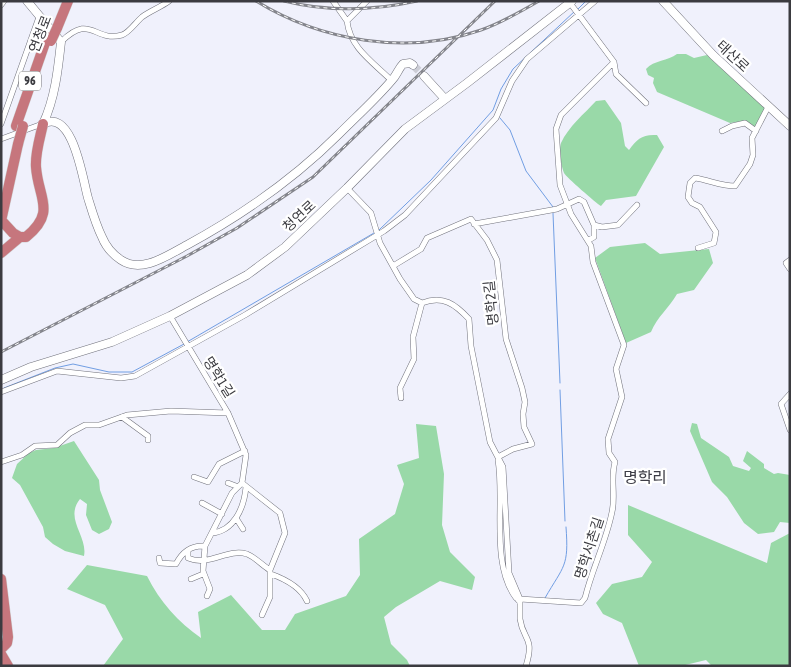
<svg xmlns="http://www.w3.org/2000/svg" width="791" height="667" font-family="'Asap Condensed','Noto Sans KR',sans-serif">
<style>
.green{fill:#99d9a8}
.lines{fill:none;stroke-linecap:round;stroke-linejoin:round}
.stream{stroke:#719ee3;stroke-width:1}
.secondary-tunnel{stroke:#cccdd6;stroke-width:8;stroke-dasharray:8 4;stroke-linecap:butt}
.street-casing{stroke:#71727c;stroke-width:6}
.secondary-casing{stroke:#71727c;stroke-width:9}
.highway-casing{stroke:#d0d0d1;stroke-width:11}
.street{stroke:#fff;stroke-width:5}
.secondary{stroke:#fff;stroke-width:8}
.highway{stroke:#c6767d;stroke-width:10}
.rail-casing{stroke:#84858c;stroke-width:3}
.rail{stroke:#fff;stroke-width:1;stroke-dasharray:4;stroke-linecap:butt}
.highway-bridge-casing{stroke:#d0d0d1;stroke-width:11;stroke-linecap:butt}
.highway-bridge{stroke:#c6767d;stroke-width:10}
.labels{text-anchor:middle;dominant-baseline:central;stroke-width:4.5;stroke-linejoin:round;paint-order:stroke}
.shield{fill:#fff;stroke:#767679;stroke-width:1}
.shield-label{font-size:12px;font-weight:bold;fill:#3b3b40}
.street-label{font-size:14px;fill:#3b3b40;stroke:#fff}
.quarter-label{font-size:16px;fill:#3e3e47;stroke:#fff}
</style>
<rect width="100%" height="100%" fill="#f0f1fc"/>
<path class="green" d="M677,54H686L694,58L707,55L765,108L756,129L744,121L730,123L657,92L653,83L654,78L648,75L646,69C654,60 668,61 677,54Z
M605,100L621,123L625,146L629,150C637,139 642,134 657,135L664,147L636,196L606,200L601,206C596,203 566,177 564,173C561,166 559,150 561,143C568,127 585,113 596,101Z
M645,243L660,254L709,249L713,263L694,290L677,294C669,308 657,317 651,332L626,343L595,258L610,247Z
M692,423L697,424L701,438L729,457L733,466L749,471L751,468L743,461L747,451L764,464V468L774,474L778,473L790,475V523L780,522L774,532L758,534L744,523L727,497L712,482L690,431Z
M416,424L436,426L444,474L442,525L450,552L475,577L472,590L440,581L396,607L384,617L391,644L407,660L410,666H103L123,639L105,605L67,589L87,565L147,576C160,602 178,622 201,638L198,612L231,595L262,630H285L295,614L346,596L360,575L359,539L395,514L404,484L397,465L419,458Z
M74,441L99,480L100,490L112,522L109,529L99,534L92,530L86,515L87,504L80,499C64,519 88,536 84,556L65,551L53,544L45,537L43,527L20,485L12,478L17,464L29,453L36,450L54,448Z
M628,505L767,563L771,543L790,533V666H712L706,660L681,666H639L622,623L603,614L596,603L612,584L642,577L652,562L628,535Z"/>
<g class="lines">
<path class="stream" d="M578,9L586,1
M500,118L510,130L526,171L553,207
M553,213L560,383
M379,230L431,180L493,110L501,89L513,69L575,11
M187,342L374,233
M4,388L55,368L73,364L109,372H132L184,344
M560,390L565,521
M545,598C564,565 569,567 566,527"/>
<path class="secondary-tunnel" d="M413,65L424,76"/>
<defs>
<path id="street" d="M333,1L347,21L367,1
M1,5L4,1
M347,21C350,48 373,62 392,81
M61,42C91,12 94,43 122,35C129,33 136,22 142,17C150,11 161,7 169,1
M614,62L616,74L646,103
M1,124L39,17
M722,131L732,126L745,123L756,131
M1,139L42,124
M347,188L371,213L380,243L400,279L414,299L422,303L413,337L414,359L400,388L401,398
M474,224L557,209L579,199L584,202L594,225V237L589,240
M594,225L602,227L618,225L637,205
M698,248L714,243L716,232L700,207L692,203L688,197L690,183L695,178C709,180 721,186 735,186L750,164L753,155L752,138L768,107
M790,260L786,263L790,269
M393,266L421,249L427,238L471,219L487,240L497,260L506,339L522,388L525,402L523,414L524,427L532,444L513,449L498,457
M422,303C443,295 455,304 469,319L471,346L490,442L503,467L509,573L520,599L518,600L520,602C520,608 520,614 520,619C523,641 535,636 526,666
M170,316L228,413L246,455L242,483L232,493L205,546L203,571L210,589L207,596
M1,392L57,371L121,378L135,376L245,315L384,231L405,215L496,118L512,81L527,59L595,1
M790,394L781,404L790,430
M122,417L148,436V440
M498,460C505,502 490,563 516,598
M1,462L22,455L35,446L57,445L70,433L85,425H99L127,415L171,411L228,413
M194,477L208,482L219,464L245,451
M228,483L236,486
M242,483L280,513L285,533L270,570V597L262,615
M202,503L222,514
M236,518L243,529
M212,533C234,531 244,508 246,487
M188,550V558C209,567 227,548 247,554C255,557 263,566 270,570
M159,558L160,563L176,564C182,552 191,545 205,546
M271,574C285,579 301,588 307,601
M191,579L203,574
M520,599L581,603L585,598C592,569 606,542 612,512C616,495 610,479 615,462L609,453L608,439L622,397L616,369L624,345L593,262L591,246L571,214L560,185L556,129L561,115L614,62L570,3"/>
<path id="secondary" d="M27,1L61,42C58,70 55,98 43,124C73,107 83,181 88,198C92,211 96,225 102,237C106,247 112,254 121,260C142,274 168,255 187,245C244,214 294,179 339,134C357,116 376,99 392,80C397,75 398,69 403,64L410,63L413,65
M663,1L713,55L790,126
M424,76L445,99
M1,380L31,367L112,342L170,316L247,275L285,247L347,188L405,129L467,83L572,1"/>
<path id="highway" d="M57,28L68,1
M16,126L47,37
M1,221L18,144
M20,237H26C57,212 38,198 36,167C35,153 40,138 43,124
M1,253L20,237L13,233L1,220
M1,579L8,637L7,643L1,649
M1,654L8,666"/>
</defs>
<use href="#street" class="street-casing"/>
<use href="#secondary" class="secondary-casing"/>
<use href="#highway" class="highway-casing"/>
<use href="#street" class="street"/>
<use href="#secondary" class="secondary"/>
<use href="#highway" class="highway"/>
<defs>
<path id="rail" d="M256,1C321,41 407,56 481,30C501,23 520,12 539,1
M284,1C328,12 372,11 417,1
M1,352L187,256L237,228L313,177L495,1"/>
</defs>
<use href="#rail" class="rail-casing"/>
<use href="#rail" class="rail"/>
<defs>
<path id="highway-bridge" d="M51,41L57,28
M18,144L23,126"/>
</defs>
<use href="#highway-bridge" class="highway-bridge-casing"/>
<use href="#highway-bridge" class="highway-bridge"/>
</g>
<g class="labels">
<rect class="shield" x="19" y="71.5" width="22" height="19" rx="4"/>
<g class="shield-label">
<text x="30" y="81">96</text>
</g>
<g class="street-label">
<text transform="translate(40 34) rotate(-69)">연청로</text>
<text transform="translate(733 56) rotate(43)">태산로</text>
<text transform="translate(299 216) rotate(-43)">청연로</text>
<text transform="translate(491 303) rotate(-96)">명학2길</text>
<text transform="translate(219 377) rotate(58)">명학1길</text>
<text transform="translate(589 548) rotate(-72)">명학서촌길</text>
</g>
<g class="quarter-label">
<text x="645" y="477">명학리</text>
</g>
</g>
<rect width="791" height="667" fill="none" stroke="#3b3b40" stroke-width="5"/>
</svg>
